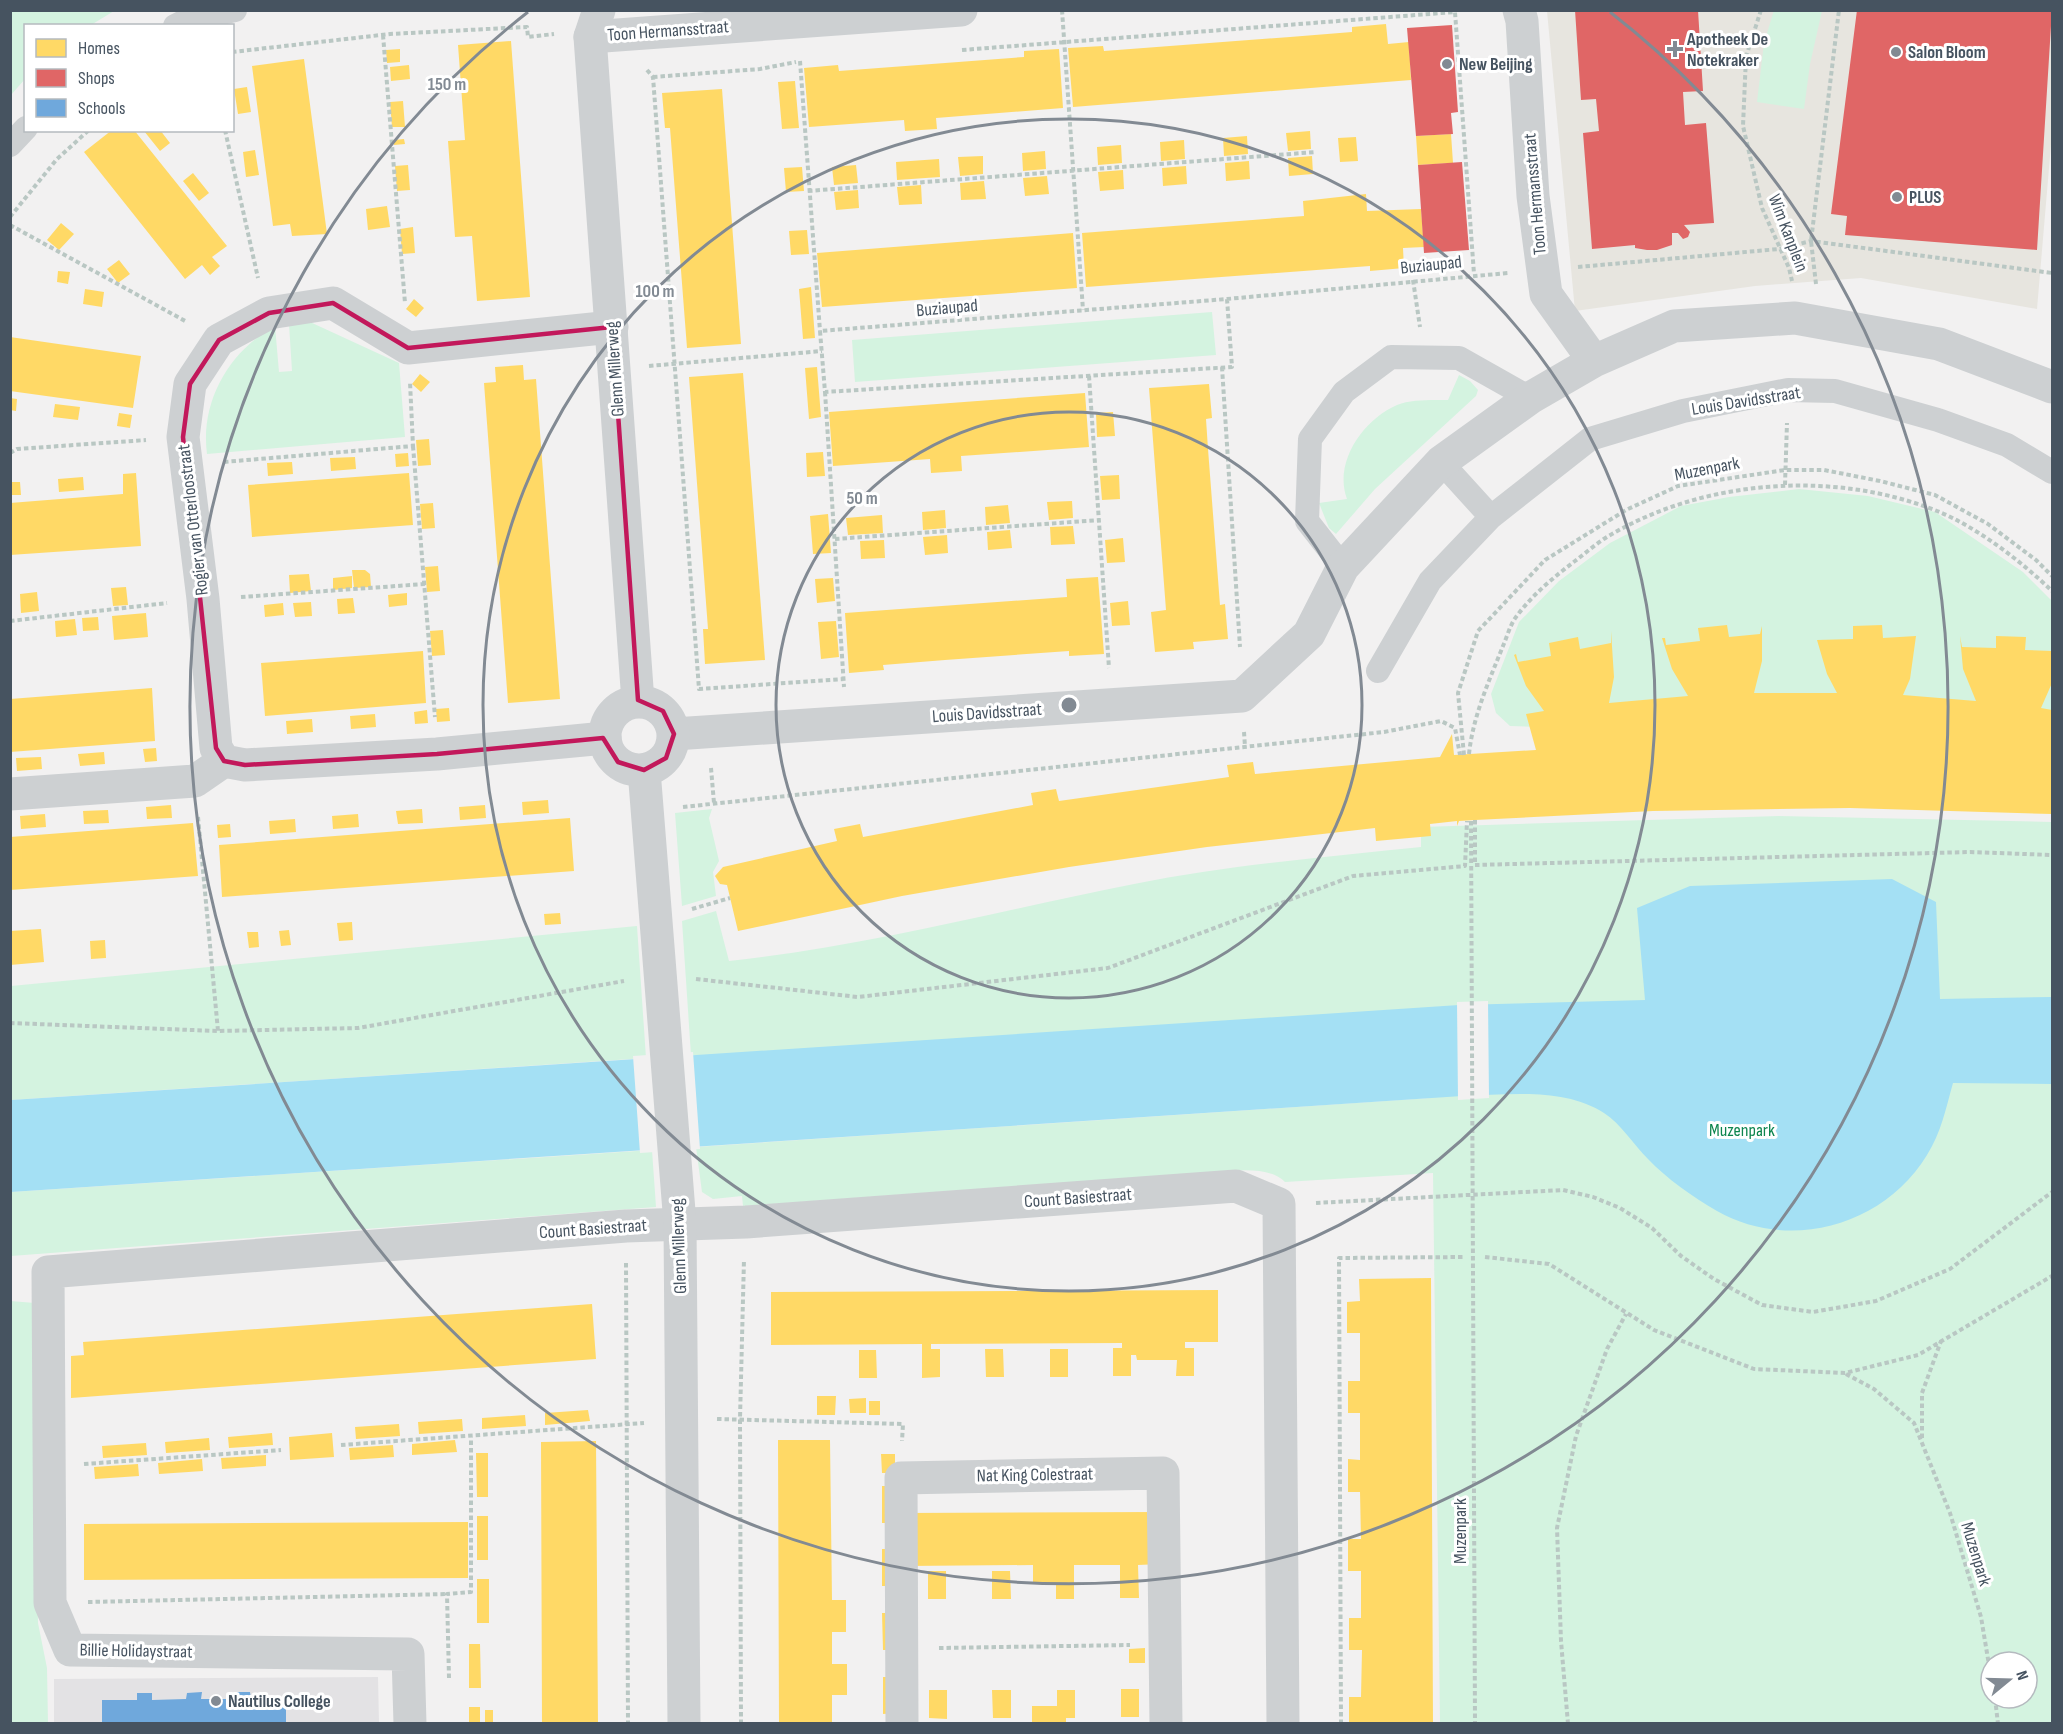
<svg xmlns="http://www.w3.org/2000/svg" width="2063" height="1734" font-family="'Sofia Sans Condensed',sans-serif">
<style>
.commercial{fill:#e7e5df}
.education{fill:#e3e2e4}
.green{fill:#d4f3e0;fill-rule:evenodd}
.water{fill:#a4e0f4}
.pier{fill:#f2f1f1}
.homes{fill:#ffd966}
.shops{fill:#e06666}
.schools{fill:#6fa8dc}
.lines{fill:none;stroke-linecap:round;stroke-linejoin:round}
.path{stroke:#b9c7c3;stroke-width:4;stroke-dasharray:4.5 3;stroke-linecap:butt}
.service{stroke:#cdd0d2;stroke-width:24}
.pedestrian{stroke:#cdd0d2;stroke-width:33}
.minor{stroke:#cdd0d2;stroke-width:33}
.tertiary{stroke:#cdd0d2;stroke-width:33}
.marked{fill:none;stroke:#c2185b;stroke-width:4.5;stroke-linejoin:round}
.ring{fill:none;stroke:#828a93;stroke-width:3}
.poi-dot{fill:#828a93;stroke:#fff;stroke-width:2}
.labels{text-anchor:middle;dominant-baseline:central;stroke-width:6;stroke-linejoin:round;paint-order:stroke}
.street-label{font-size:18px;fill:#465360;stroke:#fff}
.poi-label{font-size:18px;font-weight:bold;fill:#465360;stroke:#fff;text-anchor:start}
.park-label{font-size:18px;fill:#0d854e;stroke:#fff}
.centre{fill:#828a93;stroke:#fff;stroke-width:3}
.ring-label{font-size:18px;text-anchor:middle;font-weight:bold;fill:#828a93;stroke:#fff;stroke-width:6;stroke-linejoin:round;paint-order:stroke}
</style>
<rect width="100%" height="100%" fill="#f2f1f1"/>
<path class="commercial" d="M1547,11H2052V133L2037,309L1861,278L1755,286L1575,311Z"/>
<path class="education" d="M378,1677L379,1723H54V1679Z"/>
<path class="green" d="M1774,10L1822,11L1810,64L1804,109L1757,102L1764,43Z
M10,11L11,10L114,11L91,25L26,26L25,79L11,95Z
M1212,312L1216,355L855,382L852,340Z
M310,322L399,363L405,437L207,454C200,402 229,351 275,326L279,372L292,371L289,324Z
M1459,375L1470,381L1478,390L1476,396L1375,489L1336,534L1329,528L1319,503L1347,499C1333,462 1364,419 1397,405C1412,399 1432,400 1448,400Z
M1799,489L1868,496L1935,512L2023,572L2052,601V743L1510,726L1496,713L1491,694L1519,622L1559,581L1610,543L1681,506L1729,497Z
M712,809L709,818L719,861L713,872L716,896L682,906L675,813Z
M1779,816L2052,822V1723H1440L1433,1173L1285,1182C1268,1165 1234,1171 1213,1172L743,1206L742,1196L713,1199L702,1192L696,1147L1430,1098L691,1055L682,921L716,911L729,961C868,946 998,911 1134,884C1228,865 1326,857 1421,847V827ZM1991,1662H2027V1698H1991Z
M637,926L646,1058L11,1100V986Z
M652,1150L656,1207L11,1256V1192Z
M10,1301L35,1303L38,1623L47,1668L48,1723H11Z"/>
<path class="water" d="M1892,879L1936,902L1940,999L2052,997V1084L1953,1083C1946,1108 1941,1133 1927,1155C1884,1226 1789,1252 1717,1211C1694,1198 1666,1178 1648,1159C1634,1145 1621,1124 1604,1113C1563,1087 1508,1095 1462,1096L11,1192V1100L1459,1005L1645,1000L1637,908L1690,886Z"/>
<path class="pier" d="M1488,1001L1489,1098L1458,1100L1457,1002Z
M693,1052L700,1149L640,1153L633,1056Z"/>
<path class="homes" d="M1386,24L1388,44L1409,42L1411,80L1073,107L1068,48L1103,46L1104,51L1290,37L1352,32V27Z
M511,41L530,297L477,301L472,236L455,237L448,141L465,140L458,45Z
M400,49V62L387,63L386,50Z
M1059,49L1063,108L936,118L937,129L905,131L904,120L809,127L804,68L838,65L839,71L1024,57V51Z
M304,59L327,234L292,236L290,224L273,226L252,66Z
M409,65L410,79L391,81L390,67Z
M795,81L799,128L782,129L778,82Z
M247,87L251,112L238,114L234,89Z
M722,89L741,344L687,348L670,128H665L662,93Z
M403,101L405,127H392L390,102Z
M112,130H134L227,246L212,257L220,266L210,275L202,265L185,279L84,152Z
M160,130L170,143L160,151L144,131Z
M1310,131L1311,149L1288,151L1286,133Z
M1451,134L1453,163L1418,165L1416,136Z
M1247,136L1248,154L1224,156L1223,138Z
M1356,137L1358,161L1340,162L1338,138Z
M404,139L405,144L394,145V140Z
M1184,140L1185,159L1161,161L1160,142Z
M1121,145L1122,163L1098,165L1097,147Z
M255,150L259,175L246,177L243,152Z
M1045,151L1046,169L1023,171L1022,153Z
M983,156V174L960,176L958,157Z
M1312,156L1313,174L1289,176L1288,158Z
M939,159L940,177L897,180L896,162Z
M1249,161L1250,179L1226,181L1225,163Z
M408,165L410,190L397,191L395,166Z
M856,165L858,183L834,185L832,167Z
M1186,166L1187,184L1163,186L1162,168Z
M802,167L804,191L786,192L784,168Z
M1123,170L1124,189L1100,191L1098,172Z
M193,173L209,193L199,201L183,181Z
M1047,176L1049,194L1025,196L1023,178Z
M984,181L986,199L961,200L960,183Z
M921,185L922,204L899,205L897,187Z
M858,190L859,208L836,210L834,192Z
M1366,194L1367,211L1421,209L1424,247L1403,248L1404,268L1370,271V266L1086,287L1082,233L1304,216L1303,201Z
M387,206L390,227L368,230L366,209Z
M61,223L74,234L59,250L47,240Z
M413,227L415,253L402,254L400,229Z
M807,230L809,254L791,255L789,231Z
M1073,233L1077,288L822,307L817,253Z
M119,260L130,274L118,283L107,269Z
M58,271L70,272L68,284L57,282Z
M811,287L815,338L803,339L799,289Z
M85,289L104,292L102,307L83,304Z
M414,299L424,308L416,317L406,309Z
M10,337L141,356L133,408L10,391Z
M523,365L524,380L536,379L560,699L508,703L484,383L496,382L495,367Z
M817,367L821,417L809,419L805,368Z
M743,373L765,660L705,664L703,629H708L689,377Z
M420,374L430,382L421,392L412,384Z
M1209,384L1212,418L1206,419L1208,449L1220,605L1225,604L1228,639L1193,642L1194,649L1155,652L1151,612L1166,610L1149,388Z
M1085,393L1089,447L961,456L962,471L931,473L930,459L833,466L829,412Z
M10,398L17,399L16,411L10,410Z
M55,404L80,407L78,420L53,417Z
M1113,412L1115,436L1097,437L1096,413Z
M119,413L132,415L130,428L117,426Z
M429,439L431,465L418,466L416,440Z
M823,452L825,476L807,477L806,453Z
M408,453L409,466L396,467L395,454Z
M355,457L356,469L331,471L330,458Z
M292,462L293,474L268,476L267,463Z
M136,473L141,546L10,555V503L123,494V474Z
M409,473L413,525L252,537L248,485Z
M1119,475L1120,499L1102,500L1100,476Z
M83,477L84,490L59,492L58,479Z
M10,482H20L21,495H10Z
M1072,501L1073,518L1049,520L1047,502Z
M433,503L435,528L422,529L420,504Z
M1008,505L1010,523L986,525L985,507Z
M945,510L946,528L923,530L922,512Z
M828,514L831,553L813,554L810,516Z
M882,515L883,533L848,535L846,518Z
M1073,526L1075,544L1051,545L1050,527Z
M1010,530L1012,548L988,550L987,532Z
M947,535L948,553L925,555L923,537Z
M1123,538L1125,562L1107,563L1105,540Z
M884,540L885,558L861,559L860,541Z
M438,566L440,591L427,592L425,567Z
M352,570H365L370,574L371,587L354,588Z
M309,574L311,591L290,593L289,575Z
M352,576V588L333,590V578Z
M1098,577L1104,654L1069,656V651L945,660L883,665L884,670L849,673L845,613L1067,597L1066,579Z
M833,578L835,601L817,603L815,579Z
M126,587L128,605L113,606L111,588Z
M37,592L39,611L21,613L20,594Z
M407,593V605L389,607L388,595Z
M353,598L355,613L338,614L337,599Z
M1128,601L1130,625L1112,626L1110,603Z
M311,602L312,616L295,617L293,603Z
M283,603L284,615L265,617L264,605Z
M146,613L148,637L114,640L112,616Z
M98,617L99,630L83,631L82,618Z
M75,619L77,635L56,637L55,621Z
M836,621L839,657L821,659L818,622Z
M1727,625L1729,637L1760,634L1762,626V661L1754,693H1837L1827,674L1817,640L1853,639V626L1882,625L1883,638L1916,636L1910,679L1903,695L1976,701L1963,669L1960,636L1962,647L1996,648V636L2026,637L2025,650L2052,651V683L2041,708L2052,710V814L1850,808L1653,811L1475,820L1459,821L1457,826V821L1430,824L1431,836L1376,841L1375,828L1207,847L1069,867L902,896L738,931L727,885L720,884L715,876L723,867L837,841L834,829L860,824L863,837L1033,805L1031,793L1056,789L1059,801L1229,777L1227,765L1253,762L1255,774L1440,757L1452,734L1454,755L1536,750L1526,714L1544,711L1526,686L1514,655L1516,654L1518,662L1551,656L1549,643L1578,637L1580,649L1611,643V631L1614,677L1609,703L1688,696L1672,669L1662,638H1665L1666,645L1700,641L1698,628Z
M443,630L445,655L432,656L430,631Z
M423,651L426,703L265,716L261,663Z
M152,688L155,741L10,752V699Z
M449,708L450,721L437,722L436,709Z
M427,710L428,723L415,724L414,712Z
M375,714L376,727L351,729L350,716Z
M312,719L313,732L287,734L286,721Z
M156,748L157,761L145,762L143,749Z
M104,752L105,764L80,766L78,754Z
M41,757L42,769L17,771L16,758Z
M548,800L549,813L523,815L522,802Z
M171,805L172,818L147,819L146,807Z
M485,805L486,818L460,820L459,807Z
M422,809L423,823L398,824L396,811Z
M108,810L109,823L84,824L83,811Z
M45,814L46,827L21,829L20,816Z
M358,814L359,827L333,829L332,816Z
M570,818L574,871L222,897L219,845Z
M295,819L296,832L270,834L269,821Z
M193,823L198,876L10,890V837Z
M230,824L231,837L218,838L217,825Z
M560,913L561,924L545,925L544,914Z
M352,922L353,940L339,941L337,923Z
M41,929L44,962L10,965V931Z
M289,930L291,945L281,946L279,931Z
M247,932H258L259,947L249,948Z
M105,940L106,958L91,959L90,941Z
M1431,1278L1433,1724H1349V1697H1361L1362,1650H1349V1618H1361V1571H1348V1539H1361L1360,1492H1348V1459L1360,1460V1413H1348V1381H1360V1333H1347V1302L1360,1301L1359,1279Z
M1218,1290V1342H1185V1348H1194V1376H1176L1177,1360H1137L1136,1355H1131V1376H1113V1348H1122V1343L931,1344V1349H940V1377L922,1378V1344L771,1345V1292Z
M592,1304L596,1359L71,1398V1356L84,1355L83,1342Z
M985,1349H1003L1004,1377H986Z
M1050,1349H1068V1377H1050Z
M859,1350H876L877,1378H859Z
M817,1396H836L835,1415H817Z
M866,1398V1413H850L849,1399Z
M869,1401H880V1415H869Z
M588,1410L590,1421L545,1425V1413Z
M525,1415L526,1426L482,1429V1418Z
M462,1419L463,1431L419,1434L418,1422Z
M399,1424L400,1436L356,1439L355,1427Z
M272,1433L273,1445L229,1448L228,1437Z
M332,1433L334,1457L290,1460L289,1437Z
M209,1438L210,1450L166,1453L165,1442Z
M455,1440L457,1452L412,1455V1444Z
M778,1440H830L832,1600H846V1632H832V1664H847V1695H832V1724H779Z
M596,1441L598,1724H542L541,1442Z
M146,1443L147,1455L103,1458L102,1446Z
M393,1445L394,1457L350,1460L349,1448Z
M476,1453H488V1497H477Z
M881,1454H895V1473H882Z
M266,1455V1466L222,1469L221,1458Z
M202,1459L203,1471L159,1474L158,1463Z
M138,1464L139,1476L95,1479L94,1467Z
M882,1486H895V1523H882Z
M1160,1512L1161,1564L1138,1565L1139,1598H1120V1565H1074V1599H1056V1583H1033V1565L905,1566L904,1513Z
M477,1516H488V1560H477Z
M468,1522V1578L84,1580V1524Z
M882,1549H895L896,1586H882Z
M928,1571H946V1599H928Z
M992,1571H1010L1011,1599H992Z
M477,1579H489V1623H477Z
M882,1613H896V1650H883Z
M469,1644H480L481,1688H469Z
M1145,1648V1663H1129V1649Z
M883,1677H896V1713L883,1714Z
M1121,1689H1139V1717H1121Z
M929,1690H947V1719L929,1718Z
M992,1690H1011V1718H993Z
M1057,1690H1075V1718H1066V1724H1032V1706H1057Z
M469,1707H480V1724H469Z
M485,1710H493V1724H485Z"/>
<path class="shops" d="M1575,10H1698L1703,91L1683,92L1685,125L1706,123L1714,223L1684,225L1690,232L1688,237L1683,239L1678,233H1672V245L1657,250H1647L1635,248V245L1592,249L1583,133L1599,131L1596,99L1581,100Z
M1857,10H2052L2037,250L1845,235L1847,216L1831,214Z
M1452,25L1458,112L1451,113L1453,134L1416,136L1407,28Z
M1462,162L1469,250L1424,253L1418,165Z"/>
<path class="schools" d="M202,1692L201,1699H236L235,1692H250L251,1699H286V1724H102V1700H137V1693H152V1700L186,1699L187,1693Z"/>
<g class="lines">
<path class="path" d="M1062,10L1083,310
M1761,10L1746,57L1743,126L1762,208L1789,268L1792,281
M383,35L405,303
M962,50L1455,12L1474,274
M232,52L390,34L527,27L528,37L554,34
M800,61L820,331
M647,70L653,77L699,689L844,679
M653,77L760,69L796,62
M225,130L258,278
M808,191L1316,152
M10,217L57,159L89,130
M10,225L187,322
M1578,267L1779,249L1811,241L2052,273
M1413,280L1420,327
M1816,284L1811,241L1839,10
M1227,299L1232,367L825,392L820,331L1227,299L1508,273
M649,366L822,351
M1222,367L1240,647
M1089,376L1109,668
M825,392L844,687
M413,446L435,717
M10,453L17,449L146,440
M224,462L413,446L410,382
M1785,485L1787,423
M835,539L1100,520
M241,597L425,584
M10,621L167,603
M1244,732L1245,747
M1469,754C1473,716 1489,681 1503,646C1507,637 1510,625 1516,617C1532,595 1554,577 1575,561C1587,552 1599,541 1612,534C1707,479 1835,470 1937,511C1977,527 2022,562 2052,591
M1464,755L1458,693L1478,631L1545,560L1626,510L1678,486L1785,470H1824L1880,481L1935,495L1988,524L2036,560L2052,576
M711,768L714,803
M683,807L1384,732L1441,721L1455,728L1460,755
M198,817L218,1031
M1475,820V865L1970,852L2052,855
M1471,821L1475,1724
M692,909L730,898
M696,979L858,997L1108,968L1353,876L1465,866L1467,821
M10,1023L218,1031L358,1028L624,981
M1316,1203L1563,1190L1593,1197L1620,1208L1652,1228L1681,1256L1714,1279L1762,1305L1813,1312L1876,1301L1950,1269L2052,1192
M1485,1257L1549,1264L1654,1330L1754,1369L1845,1373L1918,1355L2052,1276
M626,1263L628,1724
M1846,1374L1874,1389L1914,1423L1950,1513L1981,1617L1991,1677
M717,1419L903,1424L902,1441
M1922,1438V1393L1941,1341
M341,1445L644,1423
M84,1464L281,1450
M88,1602L447,1594
M939,1648L1130,1645
M449,1678L447,1594L471,1592V1437
M1995,1698L1998,1724
M741,1724L740,1419L744,1259
M1341,1724L1339,1258L1464,1257
M1568,1724L1561,1641L1557,1528L1576,1436L1607,1349L1626,1314"/>
<path class="service" d="M175,26L185,21L235,10
M10,145L26,128
M1441,462L1491,517
M1343,567L1307,521L1310,439L1344,392L1391,357L1459,358L1530,398
M1378,671L1430,581L1491,517L1590,439L1683,411L1788,390L1835,391L1938,420L2007,445L2052,472"/>
<path class="pedestrian" d="M902,1724L901,1478L1163,1473L1166,1724"/>
<path class="minor" d="M1519,10L1522,21L1533,196L1546,294L1594,361
M590,37L961,10
M674,734L1242,696L1309,634L1343,567L1441,462L1530,398L1594,361L1674,326L1795,318L1939,344L2052,387
M605,738L437,754L245,765L224,761L216,748L203,599L183,437L190,384L219,340L269,313L333,303L408,348L612,327
M10,794L195,781L224,761
M410,1724L408,1654L70,1650L50,1603L48,1272L626,1226L746,1222L1236,1186L1279,1204L1283,1724"/>
<path class="tertiary" d="M599,10L590,37L638,702
M605 736a34 34 0 1 1 68 0a34 34 0 1 1-68 0Z
M644,770L680,1224L684,1724"/>
</g>
<path class="marked" d="M333,303L408,348L612,327L638,700L663,711L674,734L666,758L644,770L618,762L603,738L437,754L245,765L224,761L216,748L183,437L190,384L219,340L269,313Z"/>
<g class="ring">
<circle cx="1069" cy="705" r="293"/>
<circle cx="1069" cy="705" r="586"/>
<path d="M1610 12A879 879 0 1 1 528 12"/>
</g>
<g class="poi-dot">
<path d="M1672 40h6v6h6v6h-6v6h-6v-6h-6v-6h6z"/>
<circle cx="1896" cy="52" r="6"/>
<circle cx="1447" cy="64" r="6"/>
<circle cx="1897" cy="197" r="6"/>
<circle cx="216" cy="1701" r="6"/>
</g>
<g class="labels">
<g class="street-label">
<text transform="translate(668 31) rotate(-4)">Toon Hermansstraat</text>
<text transform="translate(1535 194) rotate(-95)">Toon Hermansstraat</text>
<text transform="translate(1788 233) rotate(69)">Wim Kanplein</text>
<text transform="translate(1431 265) rotate(-6)">Buziaupad</text>
<text transform="translate(947 308) rotate(-5)">Buziaupad</text>
<text transform="translate(615 369) rotate(-94)">Glenn Millerweg</text>
<text transform="translate(1746 401) rotate(-9)">Louis Davidsstraat</text>
<text transform="translate(1707 469) rotate(-11)">Muzenpark</text>
<text transform="translate(193 520) rotate(-97)">Rogier van Otterloostraat</text>
<text transform="translate(987 713) rotate(-4)">Louis Davidsstraat</text>
<text transform="translate(1078 1198) rotate(-4)">Count Basiestraat</text>
<text transform="translate(593 1229) rotate(-4)">Count Basiestraat</text>
<text transform="translate(679 1246) rotate(-92)">Glenn Millerweg</text>
<text transform="translate(1035 1475) rotate(-1)">Nat King Colestraat</text>
<text transform="translate(1460 1531) rotate(-90)">Muzenpark</text>
<text transform="translate(1976 1554) rotate(73)">Muzenpark</text>
<text transform="translate(136 1651) rotate(1)">Billie Holidaystraat</text>
</g>
<g class="poi-label">
<text x="1687" y="39">Apotheek De<tspan x="1687" dy="21">Notekraker</tspan></text>
<text x="1908" y="52">Salon Bloom</text>
<text x="1459" y="64">New Beijing</text>
<text x="1909" y="197">PLUS</text>
<text x="228" y="1701">Nautilus College</text>
</g>
<g class="park-label">
<text x="1742" y="1130">Muzenpark</text>
</g>
</g>
<circle cx="1069" cy="705" r="9" class="centre"/>
<g class="ring-label">
<text x="447" y="90">150 m</text>
<text x="655" y="297">100 m</text>
<text x="862" y="504">50 m</text>
</g>
<rect width="2063" height="1734" fill="none" stroke="#465360" stroke-width="24"/>
<rect x="24" y="24" width="210" height="108" fill="#ffffff" stroke="#b5babf" stroke-width="1.5"/>
<rect x="36" y="39" width="30" height="18" fill="#ffd966" stroke="#b5babf" stroke-width="1.5"/>
<text x="78" y="54" font-size="18" fill="#465360">Homes</text>
<rect x="36" y="69" width="30" height="18" fill="#e06666" stroke="#b5babf" stroke-width="1.5"/>
<text x="78" y="84" font-size="18" fill="#465360">Shops</text>
<rect x="36" y="99" width="30" height="18" fill="#6fa8dc" stroke="#b5babf" stroke-width="1.5"/>
<text x="78" y="114" font-size="18" fill="#465360">Schools</text>
<g transform="translate(2009 1680) rotate(71)"><circle r="28" fill="#ffffff" stroke="#b5babf" stroke-width="1.5"/>
<path d="M0-4.5L10 22L0 15L-10 22Z" fill="#828a93"/>
<text y="-9" font-size="16" font-weight="bold" text-anchor="middle" fill="#465360">N</text>
</g>
</svg>
